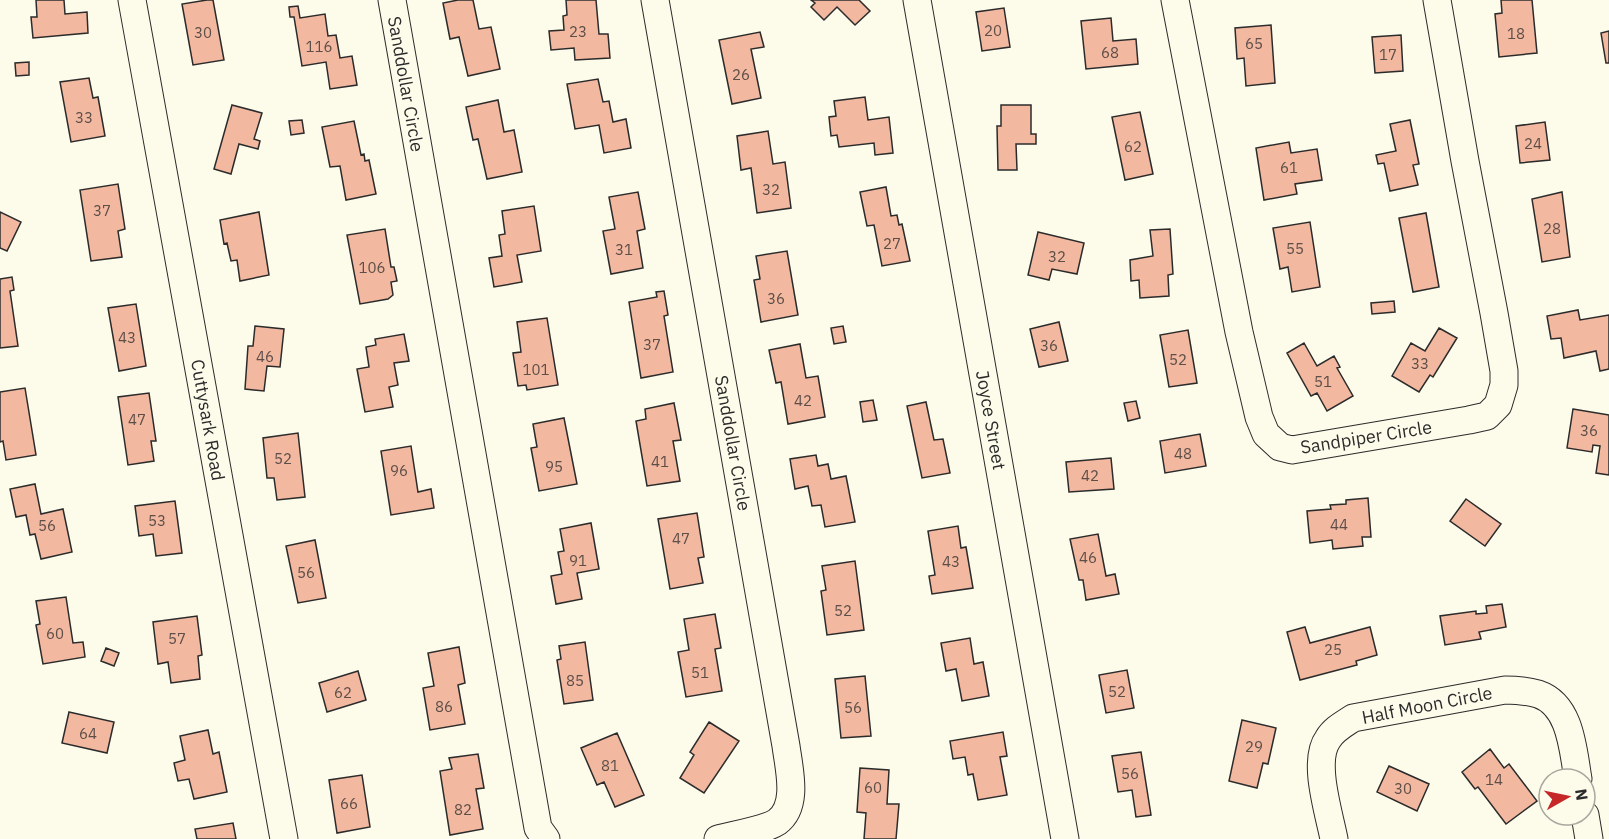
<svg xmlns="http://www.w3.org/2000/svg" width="1609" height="839" font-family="'IBM Plex Sans',sans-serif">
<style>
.building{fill:#f2b8a0;stroke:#2b2b2b;stroke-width:1.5}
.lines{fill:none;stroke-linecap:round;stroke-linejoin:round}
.minor-casing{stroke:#2b2b2b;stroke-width:29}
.minor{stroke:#fdfbea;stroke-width:27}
.labels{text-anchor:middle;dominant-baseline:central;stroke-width:4.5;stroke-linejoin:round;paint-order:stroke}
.number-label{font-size:15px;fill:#5d4e48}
.street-label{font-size:18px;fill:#2b2b2b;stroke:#fdfbea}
</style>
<rect width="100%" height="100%" fill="#fdfbea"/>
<path class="building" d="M36,0H64L65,14L87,12L88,33L33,38L31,17H37Z
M207,0H213L224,60L193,65L182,4Z
M458,0H473L479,29L491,27L500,69L468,76L459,37L450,39L443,3Z
M566,0H596L599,34H608L610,58L575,60L574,48L551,50L549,31L564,30L563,16L567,15Z
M811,0H859L870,11L855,25L837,7L824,20L811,7L815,3Z
M1501,0H1532L1537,53L1499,57L1495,14L1502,13Z
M298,6L300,18L325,14L328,36L336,35L340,58L352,56L357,85L330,89L326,62L302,66L294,17H290L289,7Z
M1004,8L1010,47L982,51L976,12Z
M1111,18L1113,41L1136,39L1138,64L1086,69L1081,21Z
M1271,25L1275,83L1246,86L1244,58L1237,59L1235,28Z
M1609,31V63H1606L1601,33Z
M760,32L764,47L751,49L761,98L732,104L719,40Z
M1401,35L1403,71L1375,73L1372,37Z
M29,62V75L16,76L15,63Z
M89,78L93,98L98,97L105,136L71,142L60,82Z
M598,79L603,102L609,101L613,122L626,119L631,148L604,153L599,125L575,129L567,84Z
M865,97L868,120L889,117L893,153L875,155L874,143L839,147L837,135L831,136L829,117L836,116L834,101Z
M498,100L504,132L514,130L522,172L487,179L478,139L473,140L466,107Z
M232,105L262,113L254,139L260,141L258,149L239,144L231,174L214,169Z
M1001,105H1031V134H1036V144H1016L1017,170H998L997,126H1001Z
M1140,112L1153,174L1125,180L1112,117Z
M302,120L304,133L291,135L289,121Z
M1410,120L1419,164L1413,165L1418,185L1390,191L1384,163L1378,164L1376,155L1396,151L1390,124Z
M354,121L361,155L364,154L365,161L369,160L376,194L346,200L340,166L330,167L322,127Z
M1545,122L1550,160L1520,163L1516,126Z
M768,131L773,164L785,162L791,208L757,213L751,168L741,170L737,136Z
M1289,142L1291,153L1317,149L1322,180L1295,184L1297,194L1264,200L1256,148Z
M118,184L125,229L118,231L122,257L91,261L80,190Z
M886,187L891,216L897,215L899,225L902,224L910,261L882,266L874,225L867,226L860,192Z
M638,192L645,229L637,231L643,268L611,274L603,231L615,229L609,197Z
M1562,192L1570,257L1542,262L1532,199Z
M534,206L541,251L517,255L522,282L494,287L489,258L502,256L499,235L505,234L502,211Z
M0,212L21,222L7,251L0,248Z
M259,212L269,275L240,281L237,260L231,261L227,243L224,244L220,220Z
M1426,213L1439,287L1413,292L1399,218Z
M1310,222L1320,287L1292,292L1288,267L1280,269L1273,228Z
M385,229L391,267H394L397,281L391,282L393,295L388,299L360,304L347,235Z
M1170,229L1173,274L1168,275L1169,296L1140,298L1139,280L1131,281L1130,260L1153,256L1150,230Z
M1038,232L1084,243L1077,274L1052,269L1049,280L1028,275Z
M787,251L798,315L761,322L754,280L760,279L756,256Z
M12,277L14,290L10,291L18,346L0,348V279Z
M664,291L668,315L664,316L673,372L641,378L629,302L657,297L656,292Z
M1394,301L1395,312L1372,314L1371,303Z
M136,304L146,366L119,371L108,308Z
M1578,310L1580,320L1609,315V369L1600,371L1596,351L1564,358L1561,338L1551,339L1547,316Z
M547,318L558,385L527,390L526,385L518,386L513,353L521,352L517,322Z
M1059,322L1068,361L1039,367L1030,329Z
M255,326L284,329L280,367L267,366L264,391L245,389L248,346H253Z
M843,326L846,342L834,344L831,328Z
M1439,328L1457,338L1433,377L1430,375L1419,392L1392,376L1411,343L1425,351Z
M1188,330L1197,383L1169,387L1160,335Z
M404,334L409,361L394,363L398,385L389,387L393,407L365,412L357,369L369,367L366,347L376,345L375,339Z
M1304,343L1317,366L1334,356L1340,367L1337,368L1353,396L1327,411L1317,393L1311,396L1287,353Z
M800,344L806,378L818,376L825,417L788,424L781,382L776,383L769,350Z
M25,388L36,455L6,460L3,441L0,442V392Z
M149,393L156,441H151L154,461L128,465L118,397Z
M873,400L877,420L863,422L860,402Z
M1136,401L1140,418L1128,421L1124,403Z
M926,402L934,440L943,439L950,473L922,478L907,406Z
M674,403L681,440L673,441L680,481L647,486L636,421L646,419L645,409Z
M1573,409L1609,415V475L1596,473L1600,446L1593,445L1592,452L1567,448Z
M564,418L577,484L539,491L531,448L537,447L533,424Z
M298,433L305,497L277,500L274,478H267L263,438Z
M1200,434L1206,466L1165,473L1160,441Z
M411,446L418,492L431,489L434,508L391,515L381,451Z
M816,455L818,466L828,464L831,479L846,476L855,522L825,527L821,505L812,506L808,486L795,489L790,459Z
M1111,458L1114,489L1069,492L1066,462Z
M35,484L41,514L63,509L72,552L41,559L35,534L30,535L26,515L16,517L10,489Z
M1368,498L1371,537H1362L1363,546L1333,549L1332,540L1310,543L1307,511L1331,509L1330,505L1346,504V500Z
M1466,499L1501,524L1485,546L1450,521Z
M175,501L182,553L156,556L153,534L139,536L135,506Z
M697,513L704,557L698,558L703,583L670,589L658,519Z
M591,523L599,569L577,573L582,599L556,604L551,576L562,574L558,552L564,551L560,529Z
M958,526L961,548L966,547L973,588L932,594L929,576L935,575L928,531Z
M1098,534L1106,576L1115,574L1119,594L1086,600L1083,580H1079L1070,539Z
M315,540L326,598L298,603L286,546Z
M855,561L864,630L827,635L821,591L826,590L822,566Z
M66,597L73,643L83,642L85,657L43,664L36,625L40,624L36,601Z
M1502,604L1506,627L1479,632L1481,639L1445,645L1440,616L1476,611V614L1487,613L1486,606Z
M715,614L721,648L715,649L722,691L686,697L678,652L689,650L684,619Z
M197,616L202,655L198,656L200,679L171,683L168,662L158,664L153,622Z
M1305,627L1310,643L1370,627L1377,655L1356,661L1357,665L1300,680L1287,632Z
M970,638L974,664L983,662L989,696L962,701L956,669L946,671L941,643Z
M585,642L593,700L564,704L557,660L561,659L559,646Z
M459,647L465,683L458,685L465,724L430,730L423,688L434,686L428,653Z
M106,648L119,653L114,666L101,661Z
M1127,670L1134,708L1106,713L1099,675Z
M358,671L366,700L327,712L319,683Z
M865,676L871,736L841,738L835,679Z
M69,712L114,722L107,753L62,743Z
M1242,720L1276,728L1268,764L1263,763L1257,788L1229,781Z
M709,722L739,741L704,793L680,778L694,755L690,752Z
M208,730L213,754L219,752L227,792L194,799L189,779L178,781L174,763L185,760L180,736Z
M1003,732L1007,756L1000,757L1007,795L978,800L973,774L968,775L965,757L953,759L950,741Z
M617,733L644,795L615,807L604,782L597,785L581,748Z
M1490,749L1504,768L1509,764L1537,801L1506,824L1478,787L1475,789L1462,772Z
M1141,752L1151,815L1136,817L1132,790L1118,792L1112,756Z
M478,754L484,788L476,789L483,829L450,835L440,771L452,769L449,758Z
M1389,766L1429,784L1417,811L1377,792Z
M860,768L889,770L887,804H899L896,839H864L866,813L857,812Z
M362,775L370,827L337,833L329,780Z
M233,823L236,839H197L195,829Z"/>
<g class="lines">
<defs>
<path id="minor" d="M132,0L284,839
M392,0L538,828L546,839
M655,0L786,746C789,769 799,806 777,822C765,830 733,835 718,839
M917,0L1065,839
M1175,0L1239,332L1259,417L1266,434L1280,447L1292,450L1469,420L1487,416L1498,405L1504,385V371L1494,313L1465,161L1437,0
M1585,815L1589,839
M1334,839C1329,813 1312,761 1328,739C1334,729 1344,724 1353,718L1505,690C1516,690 1527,691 1538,694C1571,705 1573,750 1578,779"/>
</defs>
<use href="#minor" class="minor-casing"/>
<use href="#minor" class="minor"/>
</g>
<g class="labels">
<g class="number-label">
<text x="993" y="30">20</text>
<text x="578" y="31">23</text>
<text x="203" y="32">30</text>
<text x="1516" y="33">18</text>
<text x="1254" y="43">65</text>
<text x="319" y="46">116</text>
<text x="1110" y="52">68</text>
<text x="1388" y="54">17</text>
<text x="741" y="74">26</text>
<text x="84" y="117">33</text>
<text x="1533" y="143">24</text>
<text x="1133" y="146">62</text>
<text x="1289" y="167">61</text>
<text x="771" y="189">32</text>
<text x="102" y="210">37</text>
<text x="1552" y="228">28</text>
<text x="892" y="243">27</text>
<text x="1295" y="248">55</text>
<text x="624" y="249">31</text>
<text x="1057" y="256">32</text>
<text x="372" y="267">106</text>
<text x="776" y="298">36</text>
<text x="127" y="337">43</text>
<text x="652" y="344">37</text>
<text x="1049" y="345">36</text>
<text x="265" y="356">46</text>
<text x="1178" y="359">52</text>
<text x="1420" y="363">33</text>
<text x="536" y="369">101</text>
<text x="1323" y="381">51</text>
<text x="803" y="400">42</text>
<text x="137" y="419">47</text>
<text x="1589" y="430">36</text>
<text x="1183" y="453">48</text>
<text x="283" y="458">52</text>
<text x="660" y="461">41</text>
<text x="554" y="466">95</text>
<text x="399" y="470">96</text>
<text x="1090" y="475">42</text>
<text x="157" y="520">53</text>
<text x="1339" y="524">44</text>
<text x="47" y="525">56</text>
<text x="681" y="538">47</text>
<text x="1088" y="557">46</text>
<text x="578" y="560">91</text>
<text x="951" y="561">43</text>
<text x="306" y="572">56</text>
<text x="843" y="610">52</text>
<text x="55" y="633">60</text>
<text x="177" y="638">57</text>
<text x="1333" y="649">25</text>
<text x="700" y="672">51</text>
<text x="575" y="680">85</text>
<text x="1117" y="691">52</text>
<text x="343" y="692">62</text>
<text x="444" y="706">86</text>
<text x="853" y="707">56</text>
<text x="88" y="733">64</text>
<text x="1254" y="746">29</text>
<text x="610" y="765">81</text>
<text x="1130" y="773">56</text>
<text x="1494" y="779">14</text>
<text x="873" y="787">60</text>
<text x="1403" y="788">30</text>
<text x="349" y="803">66</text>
<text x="463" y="809">82</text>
</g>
<g class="street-label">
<text transform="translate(406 84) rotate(80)">Sanddollar Circle</text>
<text transform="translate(208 420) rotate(80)">Cuttysark Road</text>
<text transform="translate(991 420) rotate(80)">Joyce Street</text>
<text transform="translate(1366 437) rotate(-9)">Sandpiper Circle</text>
<text transform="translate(733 443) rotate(80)">Sanddollar Circle</text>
<text transform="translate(1427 705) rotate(-11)">Half Moon Circle</text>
</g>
</g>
<g transform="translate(1567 797) rotate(81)"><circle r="28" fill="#fdfbea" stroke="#a9a89e" stroke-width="1.5"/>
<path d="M0-4.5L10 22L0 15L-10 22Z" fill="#c62828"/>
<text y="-9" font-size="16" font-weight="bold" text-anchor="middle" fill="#2b2b2b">N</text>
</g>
</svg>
